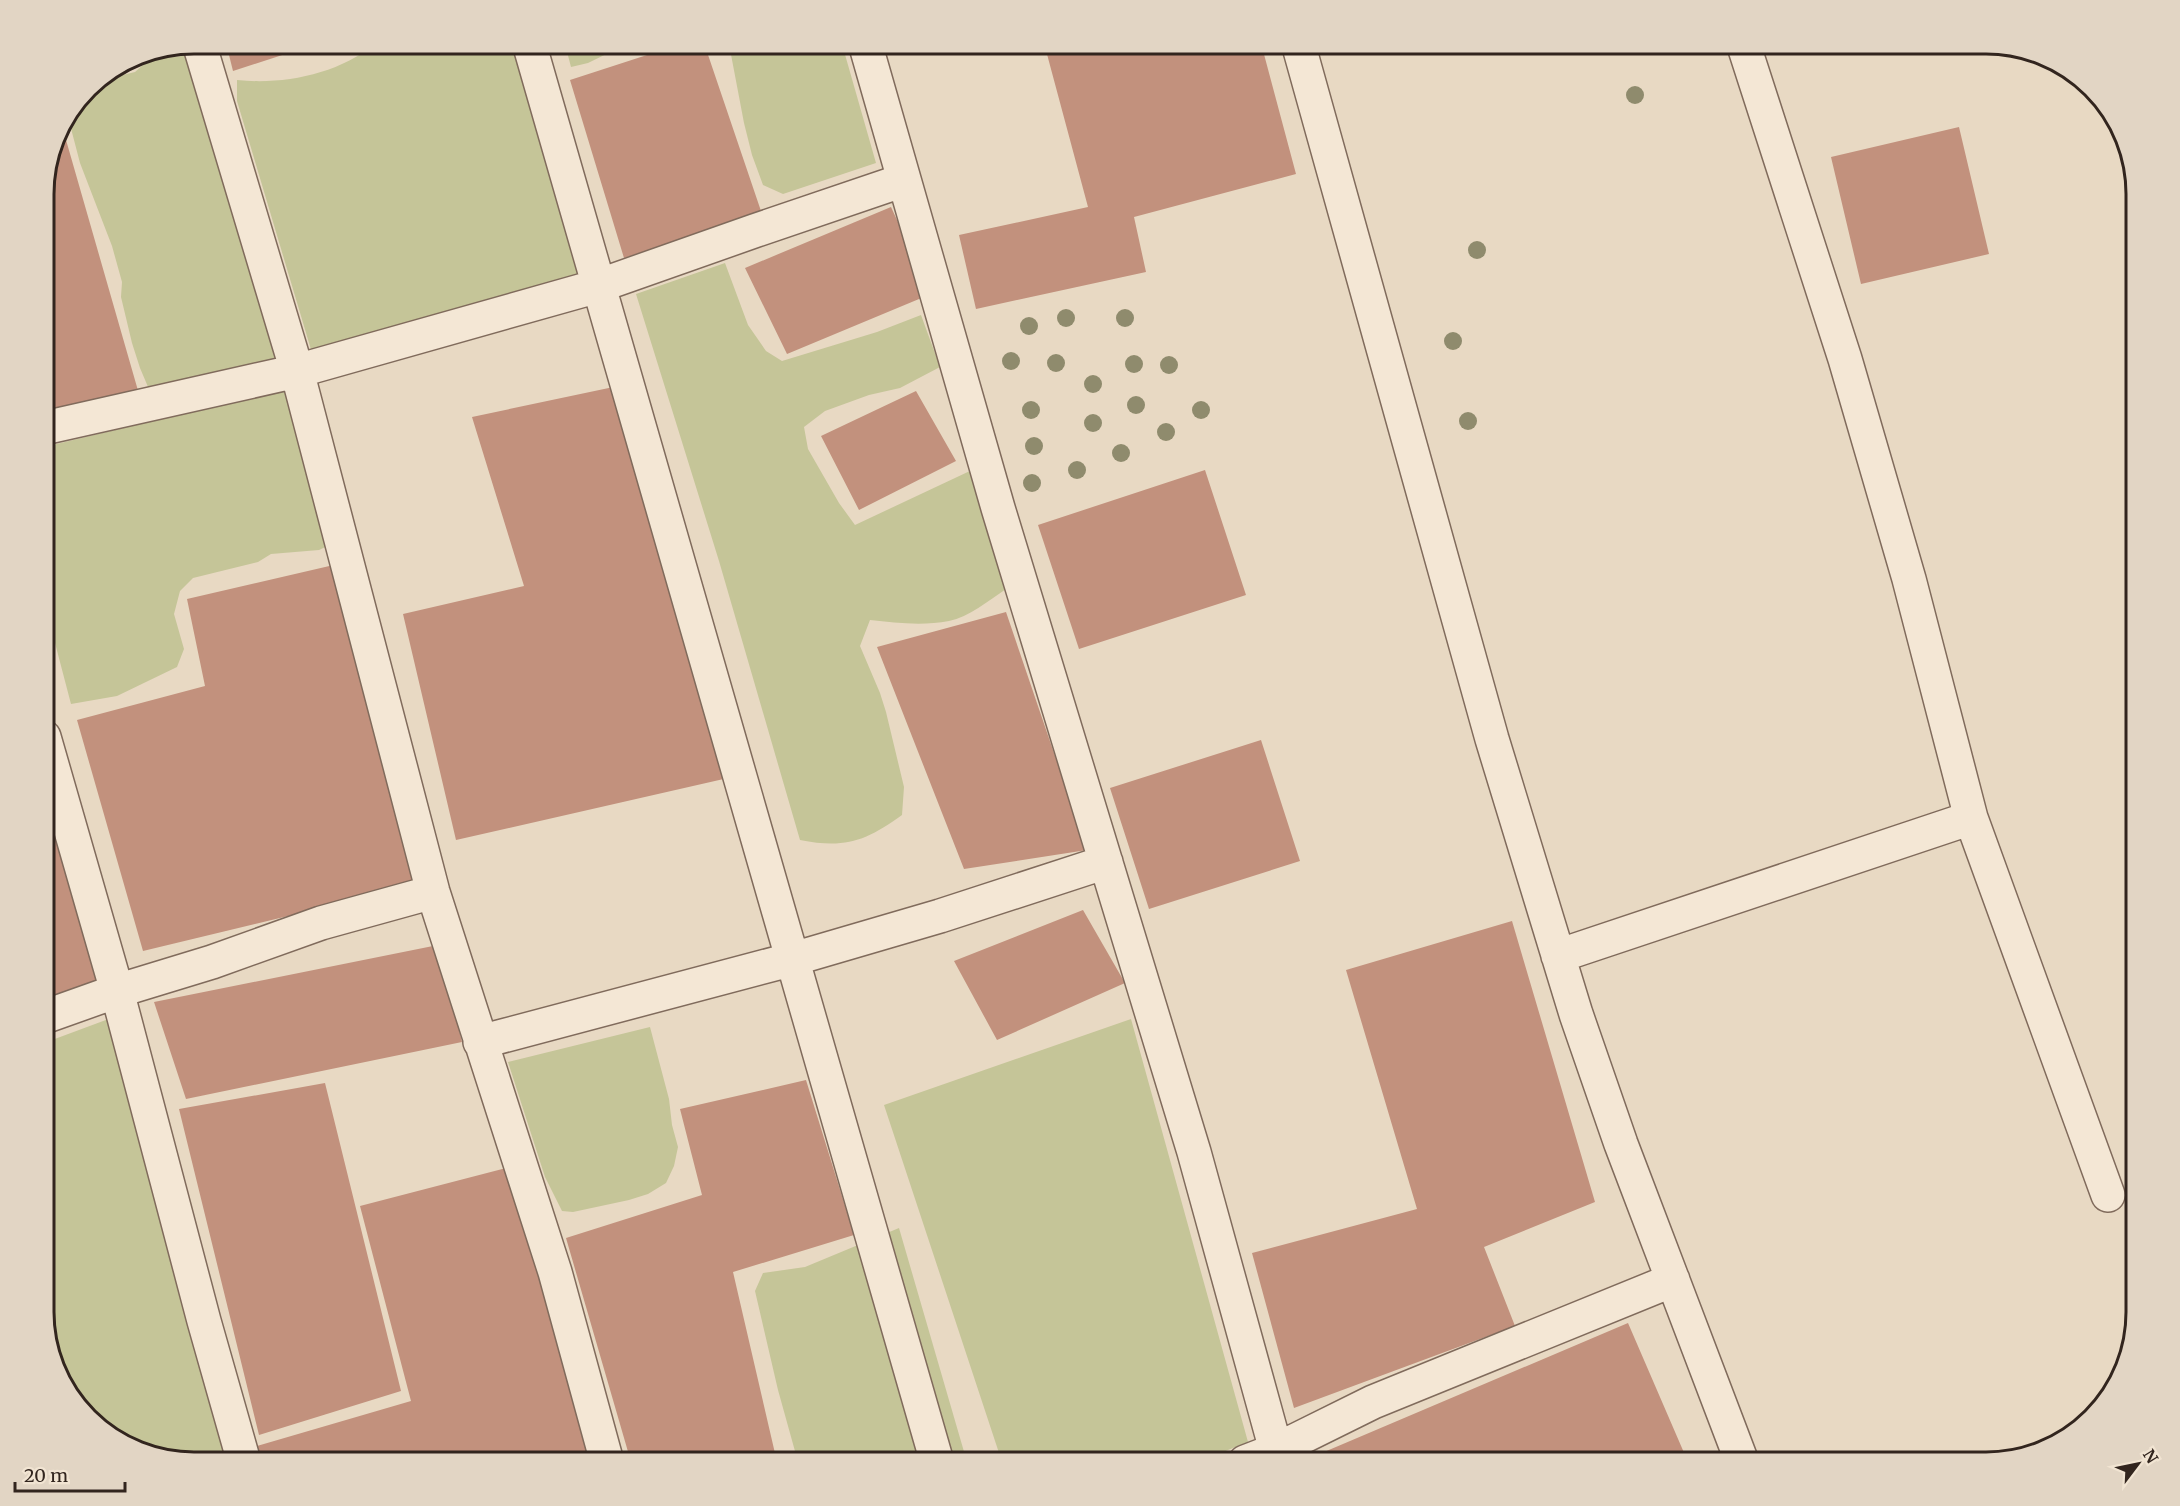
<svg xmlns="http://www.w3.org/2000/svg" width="2180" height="1506" font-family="Merriweather,serif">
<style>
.green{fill:#c5c598}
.building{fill:#c2917d}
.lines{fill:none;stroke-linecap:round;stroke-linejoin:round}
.street-casing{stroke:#806b5c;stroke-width:36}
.street{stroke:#f4e7d5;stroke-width:33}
.tree{fill:#8f8b6d}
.rim{fill:none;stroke:#32251e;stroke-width:3}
</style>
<rect width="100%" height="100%" fill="#e8d9c3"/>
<path class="green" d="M375,44H536L605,276L315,363L237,101V80C284,85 338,74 375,44Z
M565,44V43L627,44L588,63L571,67Z
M729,44H842L876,163L783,194L763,185L752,155L744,123Z
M200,52L295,365L154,401L140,368L132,343L121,297L122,282L112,246L80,163L68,117L88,87L97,81L135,72L145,63L154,58L176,57Z
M725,263L748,325L766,351L782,361L877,332L921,315L940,367L900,388L869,395L825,411L804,427L808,449L839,503L855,525L972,470L1006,589C988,601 969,617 949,621C923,626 896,623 870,620L860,646L880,693L886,712L904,787L902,815C866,841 845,849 800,840L719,561L636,294Z
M299,386L338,541L319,550L271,554L258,562L193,578L180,591L174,614L184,649L177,667L117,696L71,704L44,601V447Z
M130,1011L245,1462H194L110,1437L63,1387L44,1322V1043Z
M1131,1019L1248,1442L1198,1462H1002L884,1105Z
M650,1027L669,1099L672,1125L678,1147L674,1166L666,1183L648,1194L629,1200L573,1212L562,1211L545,1177L508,1062Z
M899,1228L967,1462H798L778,1390L755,1291L763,1273L805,1267Z"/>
<path class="building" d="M226,43H316V44L233,71Z
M684,43H704L762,214L624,258L570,80Z
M1044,43H1261L1296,174L1134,217L1146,272L976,309L959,235L1088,207Z
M169,48L170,50L125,62L137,55Z
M62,126L141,401L44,424V184L55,136Z
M1959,127L1989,254L1861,284L1831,157Z
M891,207L931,294L787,354L745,268Z
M623,385L728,778L456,840L403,614L524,586L472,417Z
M916,391L956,461L859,510L821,436Z
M1205,470L1246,595L1079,649L1038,525Z
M338,564L417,885L143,951L77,720L205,686L187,599Z
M1006,612L1087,850L964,869L877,647Z
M1261,740L1300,861L1149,909L1110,788Z
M44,741L114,990L44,1012Z
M1083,910L1125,983L997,1040L954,961Z
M1512,921L1595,1202L1484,1247L1515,1326L1294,1408L1252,1253L1417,1209L1346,970Z
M438,945L462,1042L186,1099L154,1002Z
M806,1080L854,1235L733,1272L777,1462H631L566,1238L702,1195L680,1109Z
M325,1083L401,1391L259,1435L179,1109Z
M514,1166L597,1462H262L257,1446L411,1401L360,1206Z
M1628,1323L1688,1462H1312L1310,1458Z"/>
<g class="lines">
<defs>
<path id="street" d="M199,43L297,371L433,892L555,1272L607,1462
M529,43L937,1462
M865,43L998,508L1194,1152L1276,1450
M1298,43L1492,739L1576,1014L1621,1144L1742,1462
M44,428L297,371L598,286L754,231L904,180
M44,737L117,991L204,1321L244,1462
M1971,818L2108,1195
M1558,956L1971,818L1909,579L1845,359L1743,43
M44,1017L117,991L212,962L321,923L433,892
M480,1042L793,959L940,916L1106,862
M1245,1462L1276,1450L1373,1402L1673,1280"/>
</defs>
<use href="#street" class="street-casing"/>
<use href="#street" class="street"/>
</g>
<g class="tree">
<circle cx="1635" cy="95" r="9"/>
<circle cx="1477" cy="250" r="9"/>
<circle cx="1066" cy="318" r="9"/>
<circle cx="1125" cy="318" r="9"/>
<circle cx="1029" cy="326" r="9"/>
<circle cx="1453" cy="341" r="9"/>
<circle cx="1011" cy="361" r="9"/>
<circle cx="1056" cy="363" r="9"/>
<circle cx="1134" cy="364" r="9"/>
<circle cx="1169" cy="365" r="9"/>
<circle cx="1093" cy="384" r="9"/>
<circle cx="1136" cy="405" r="9"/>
<circle cx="1031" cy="410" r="9"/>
<circle cx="1201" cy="410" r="9"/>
<circle cx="1468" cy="421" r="9"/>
<circle cx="1093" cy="423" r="9"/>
<circle cx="1166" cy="432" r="9"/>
<circle cx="1034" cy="446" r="9"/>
<circle cx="1121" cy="453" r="9"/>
<circle cx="1077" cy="470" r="9"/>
<circle cx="1032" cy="483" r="9"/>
</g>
<path d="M0 0H2180V1506H0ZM194 54H1986A140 140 0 0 1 2126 194V1312A140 140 0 0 1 1986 1452H194A140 140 0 0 1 54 1312V194A140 140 0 0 1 194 54Z" fill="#e2d5c4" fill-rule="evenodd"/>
<path class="rim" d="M194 54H1986A140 140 0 0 1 2126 194V1312A140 140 0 0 1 1986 1452H194A140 140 0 0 1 54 1312V194A140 140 0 0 1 194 54Z"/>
<g transform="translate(2138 1464) rotate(58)" stroke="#f1e4d2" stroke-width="4.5" paint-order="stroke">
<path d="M0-4.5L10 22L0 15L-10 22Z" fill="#32251e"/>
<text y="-9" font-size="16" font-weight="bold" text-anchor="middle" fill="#32251e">N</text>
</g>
<path d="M15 1482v9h110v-9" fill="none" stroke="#32251e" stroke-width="3"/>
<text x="24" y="1482" font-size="18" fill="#32251e" stroke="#f1e4d2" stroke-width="4.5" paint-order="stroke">20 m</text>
</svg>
